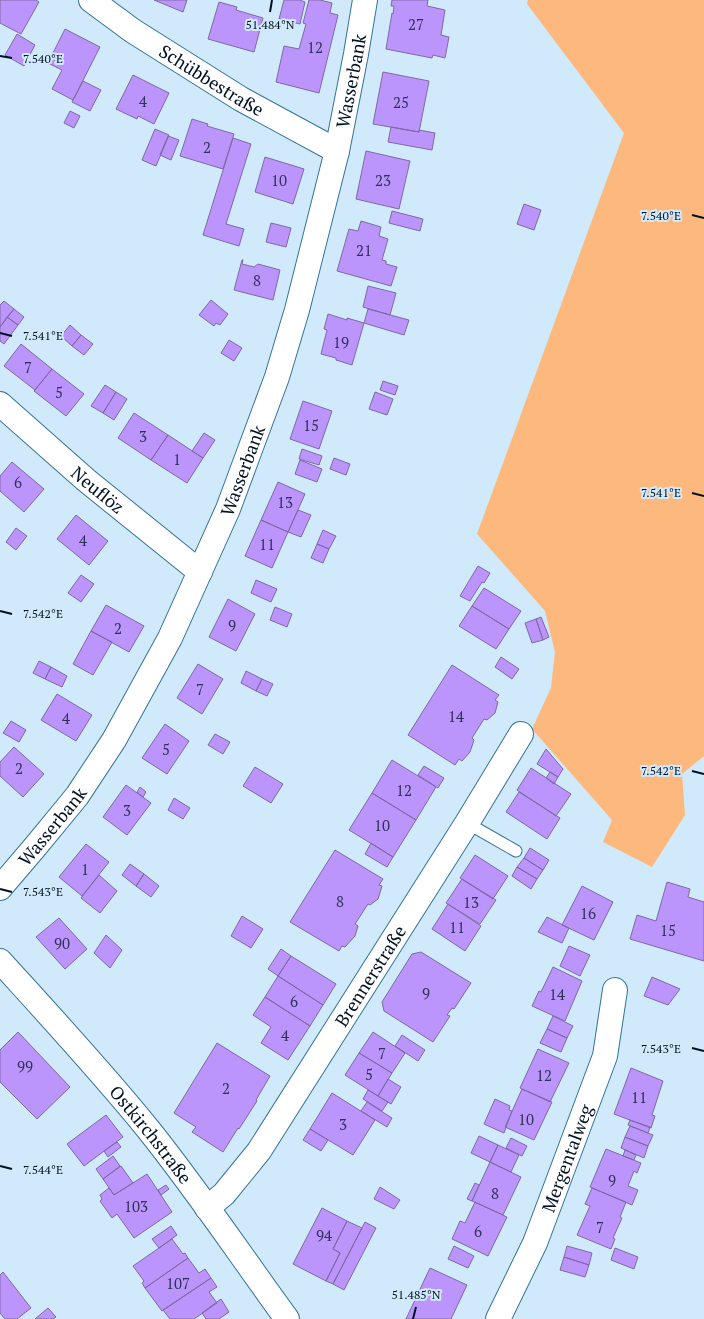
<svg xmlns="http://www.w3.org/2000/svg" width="704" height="1319" font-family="'PT Serif',serif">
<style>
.green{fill:#fdb87e}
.building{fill:#bc95fc;stroke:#7e69a4}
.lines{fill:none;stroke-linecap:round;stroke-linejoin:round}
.lane-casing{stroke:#34739c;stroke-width:13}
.street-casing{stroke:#34739c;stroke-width:26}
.lane{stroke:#fff;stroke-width:11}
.street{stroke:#fff;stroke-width:24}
.ticks{fill:none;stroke:#001121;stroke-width:2}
.labels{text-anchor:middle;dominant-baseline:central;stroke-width:4;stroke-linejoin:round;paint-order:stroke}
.number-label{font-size:15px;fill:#2f3258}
.street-label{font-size:18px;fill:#001121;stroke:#d0e9fb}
.ticks-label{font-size:12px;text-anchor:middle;fill:#001121;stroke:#d0e9fb;stroke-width:4;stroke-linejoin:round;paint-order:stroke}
</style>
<rect width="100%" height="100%" fill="#d0e9fb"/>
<path class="green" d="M528,0H704V756L682,774L685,815L652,867L603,842L612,820L532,729L551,688L555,652L545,611L477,534L624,133L527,4Z"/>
<path class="building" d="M0,0H36L39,2L21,34L0,23Z
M154,0H187L183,12Z
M284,0H300L305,2L300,24L279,19Z
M309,0H320L332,3L330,13L338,15L319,93L276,82L284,46L299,49L306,24L303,23Z
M392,0H428L427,6L445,10L441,35L449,37L445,58L433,55L432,58L386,49L392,13L393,14L394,6H391Z
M219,2L237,7L236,10L263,18L254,52L208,39Z
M65,29L100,47L73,100L52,89L62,70L48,63Z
M17,34L35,45L24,66L5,55Z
M383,72L429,81L419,132L373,124Z
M133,75L169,93L154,124L138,116L137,119L116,109Z
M83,81L101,90L90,111L72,102Z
M70,111L80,116L74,128L64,123Z
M192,119L208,124L207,126L234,134L223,169L180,156Z
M391,127L419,132V130L435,133L432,150L388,142Z
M155,129L169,135L156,166L142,160Z
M168,136L179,140L171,160L160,155Z
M233,138L251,144L226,224L244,229L239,246L203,235Z
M366,151L410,161L399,209L356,199Z
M265,157L304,169L293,204L255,192Z
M524,204L541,210L534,230L517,224Z
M392,211L423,219L420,231L389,223Z
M361,221L381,227L379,236L388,239L382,260L386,261V264L397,267L391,286L337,271L349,229L358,231Z
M271,223L291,228L286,247L266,242Z
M242,260H243L242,264L254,267L258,264L280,270L273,300L234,290Z
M368,286L396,293L390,315L363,307Z
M211,300L228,314L220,325L216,323L214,326L199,315Z
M4,301L14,309L0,327V305Z
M14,309L24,317L18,325L7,317Z
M368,309L409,320L404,335L364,323Z
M328,314L347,320V318L364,323L352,365L336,360V358L321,354L327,330L324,329Z
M7,317L18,325L4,344L0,341V327Z
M70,325L81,335L72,346L61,336Z
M81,335L93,344L84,355L72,346Z
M229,340L242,348L234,361L221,353Z
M21,344L52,369L35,390L4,366Z
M52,369L84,394L66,416L34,391Z
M383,381L398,386L395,395L380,390Z
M105,385L116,392L103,413L91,406Z
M116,392L127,399L114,420L103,413Z
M375,392L393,399L387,415L369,409Z
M303,401L332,411L319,449L290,439Z
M134,413L168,435L151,460L118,438Z
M204,433L215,440L203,458L192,451Z
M168,435L203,458L187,483L151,460Z
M302,449L322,456L319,465L299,459Z
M334,458L350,464L346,475L330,469Z
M300,460L322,469L317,482L295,474Z
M12,462L44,489L24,512L0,491V476Z
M278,482L305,494L288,532L261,520Z
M298,510L311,515L301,537L288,532Z
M76,515L108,541L89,565L57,539Z
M261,520L288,532L272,568L245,556Z
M16,528L27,536L16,550L6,542Z
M323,530L336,536L329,549L317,544Z
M317,544L329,549L323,563L311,558Z
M478,566L490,573L484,583L482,582L470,601L460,596Z
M81,575L94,584L81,602L68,593Z
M256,580L277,589L271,602L251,593Z
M484,588L521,611L509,629L472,606Z
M228,599L255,614L236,651L209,637Z
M106,605L144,626L129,652L91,631Z
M472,606L509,629L496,649L459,626Z
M275,607L292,614L287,627L270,620Z
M541,617L549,637L543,640L536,619Z
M536,619L543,640L532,643L525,623Z
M91,631L112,642L93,675L73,664Z
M501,657L519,669L512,679L495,667Z
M39,661L51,667L45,679L33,673Z
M198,664L223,679L202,714L177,698Z
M452,665L499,695L495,700L498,702L495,713L487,720L484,719L472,738L474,740L470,752L462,761L459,759L455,765L408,735Z
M51,667L67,676L62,687L45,679Z
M246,671L262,679L256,691L241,683Z
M262,679L273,684L267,696L256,691Z
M57,694L92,715L76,741L41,720Z
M11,721L26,730L19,742L3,733Z
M165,724L189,741L167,774L142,758Z
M215,734L230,742L223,754L208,745Z
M14,747L44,774L23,797L0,776V762Z
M546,749L563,769L558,777L537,764Z
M392,760L436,787L416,820L372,793Z
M424,766L444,778L438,788L418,775Z
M255,767L283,784L271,803L243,786Z
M531,768L571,794L556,816L517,790Z
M550,772L558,777L554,784L546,778Z
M126,785L151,803L127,835L103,817Z
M140,787L146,792L143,797L137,792Z
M519,792L560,818L547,839L506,812Z
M372,793L416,820L393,857L349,830Z
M174,798L190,808L183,819L168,810Z
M371,843L393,857L387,867L365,854Z
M86,844L109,862L82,896L59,877Z
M530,848L549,860L543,870L524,858Z
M335,850L383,879L379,885L382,886L378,899L370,905L368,904L355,924L358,926L355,936L345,947L342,946L339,951L290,922Z
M475,855L508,876L493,899L460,878Z
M524,858L543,870L537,879L517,867Z
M130,864L144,874L136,886L122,875Z
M517,867L537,879L531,889L512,876Z
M144,874L159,886L151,897L136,886Z
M99,875L117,891L100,913L81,898Z
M462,879L496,900L480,924L446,903Z
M667,882L690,889L688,897L704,902V961L630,939L637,915L656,921Z
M582,886L613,902L594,940L562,925Z
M448,904L481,926L465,951L432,929Z
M242,916L263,929L251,948L231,936Z
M547,917L569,928L562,943L538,932Z
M59,918L87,949L65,969L36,937Z
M106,935L122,950L110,968L94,953Z
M569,946L590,955L580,976L560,966Z
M281,949L291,956L278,976L268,969Z
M421,952L471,983L454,1009L452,1008L447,1015L450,1016L433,1042L384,1011L382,1002L412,954Z
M291,956L336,984L323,1005L278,976Z
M553,967L582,981L565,1021L532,1006L539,991L541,992Z
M278,976L323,1005L310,1026L265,997Z
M652,977L680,989L668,1005L644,996Z
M265,997L310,1026L288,1060L261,1043L271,1027L253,1015Z
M553,1016L573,1026L567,1038L547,1029Z
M547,1029L567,1038L561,1052L540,1043Z
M18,1032L70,1087L37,1119L0,1082V1050Z
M373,1032L405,1053L392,1073L359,1053Z
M402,1035L425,1050L418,1061L395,1046Z
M217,1043L270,1076L256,1100L257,1101L239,1129L238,1128L223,1152L192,1132L196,1127L174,1113Z
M538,1049L569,1063L550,1102L520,1088Z
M359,1053L392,1073L378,1096L345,1075Z
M631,1068L663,1081L652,1115L655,1116L651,1128L614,1114Z
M388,1079L401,1087L391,1104L378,1096Z
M522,1089L552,1102L534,1140L505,1127Z
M368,1090L388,1102L382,1111L363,1099Z
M332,1093L375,1120L353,1155L310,1129Z
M495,1099L510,1106L509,1110L512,1111L504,1133L484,1124Z
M367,1102L392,1118L387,1127L361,1111Z
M106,1115L123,1137L84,1166L67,1144Z
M630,1120L650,1127L648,1133L628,1125Z
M630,1126L653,1135L648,1146L625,1137Z
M310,1129L328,1140L321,1151L303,1140Z
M479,1136L498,1145L490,1162L471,1153Z
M625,1137L648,1146L644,1158L621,1148Z
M511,1138L527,1146L522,1156L506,1148Z
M117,1142L121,1147L108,1157L104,1151Z
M498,1145L519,1155L511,1172L490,1162Z
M606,1149L641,1163L637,1173L634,1171L628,1186L638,1190L632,1205L590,1187Z
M625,1150L636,1155L634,1160L623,1156Z
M113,1156L120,1166L103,1179L96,1169Z
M490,1162L521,1177L503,1215L472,1201Z
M121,1166L133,1183L114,1195L103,1179Z
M147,1174L172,1212L134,1238L117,1214L112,1218L100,1201L102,1199L100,1195L109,1188L114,1195Z
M475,1183L479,1185L472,1201L467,1199Z
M166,1185L169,1189L161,1195L158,1190Z
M380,1187L400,1200L394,1209L374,1199Z
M592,1188L626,1202L620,1217L622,1218L613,1238L615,1239L611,1249L577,1235L590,1206L585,1204Z
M475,1202L507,1217L488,1256L452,1239L460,1221L465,1223Z
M322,1208L347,1221L333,1249L340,1253L326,1281L293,1264Z
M347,1221L362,1228L333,1284L326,1281L340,1253L333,1249Z
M365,1222L376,1228L344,1290L333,1284Z
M171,1226L177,1235L159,1248L152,1239Z
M172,1239L183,1254L185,1253L188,1258L145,1288L142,1283L144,1281L133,1266Z
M454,1246L474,1256L468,1268L448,1259Z
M567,1246L592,1253L589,1265L564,1257Z
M615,1248L638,1257L634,1269L611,1260Z
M564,1257L589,1265L585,1277L560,1270Z
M188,1258L199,1273L205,1269L211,1278L162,1311L145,1288Z
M430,1268L467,1285L451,1319H406Z
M3,1272L31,1308L17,1319H5L0,1313V1275Z
M211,1278L217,1287L209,1292L217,1303L194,1319H170L163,1310Z
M221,1299L229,1312L219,1319H206L202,1313Z
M48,1308L56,1317L53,1319H35Z"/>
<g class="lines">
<defs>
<path id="lane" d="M467,823L516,851"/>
<g id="street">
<path id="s1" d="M91,0L133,31L241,99L337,151"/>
<path id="s2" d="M0,404L86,480L200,572"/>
<path id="s3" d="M0,888L35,847L77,796L114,740L170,638L228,509L277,377L297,310L337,151L356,54L365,0"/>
<path id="s4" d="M0,961C50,1016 101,1071 148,1129C197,1190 241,1256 287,1319"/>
<path id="s5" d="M207,1208L224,1194L259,1151L467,823L521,734"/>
<path id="s6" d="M498,1319L535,1243L605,1056L615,990"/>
</g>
</defs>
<use href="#lane" class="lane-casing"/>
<use href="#street" class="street-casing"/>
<use href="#lane" class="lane"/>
<use href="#street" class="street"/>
</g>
<path class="ticks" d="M270,12L272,0M0,56L12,58M692,215L704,218M0,333L12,336M692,493L704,496M0,611L12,614M692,771L704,774M0,889L12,892M692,1048L704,1051M0,1166L12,1169M413,1319L416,1307"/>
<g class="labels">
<g class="number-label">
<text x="416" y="24">27</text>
<text x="315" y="47">12</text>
<text x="143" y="101">4</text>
<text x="401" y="102">25</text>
<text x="207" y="147">2</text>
<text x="279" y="180">10</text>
<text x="383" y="180">23</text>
<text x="364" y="250">21</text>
<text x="257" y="280">8</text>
<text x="341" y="342">19</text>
<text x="28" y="367">7</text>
<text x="59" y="392">5</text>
<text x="311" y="425">15</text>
<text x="143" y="436">3</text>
<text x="177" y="459">1</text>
<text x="18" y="482">6</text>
<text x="285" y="502">13</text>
<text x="83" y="540">4</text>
<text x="267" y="544">11</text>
<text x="232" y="625">9</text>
<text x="118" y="628">2</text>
<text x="200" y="689">7</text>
<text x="456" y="716">14</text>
<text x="66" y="718">4</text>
<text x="166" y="749">5</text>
<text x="19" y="768">2</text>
<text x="404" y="790">12</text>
<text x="127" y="810">3</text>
<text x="382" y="825">10</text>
<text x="85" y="869">1</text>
<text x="340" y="901">8</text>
<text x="471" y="902">13</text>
<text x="588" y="913">16</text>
<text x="457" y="927">11</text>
<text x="668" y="930">15</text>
<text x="62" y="943">90</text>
<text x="426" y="993">9</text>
<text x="557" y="994">14</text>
<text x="294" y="1001">6</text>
<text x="285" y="1035">4</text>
<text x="382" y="1053">7</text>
<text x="25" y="1066">99</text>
<text x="369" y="1074">5</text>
<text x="544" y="1075">12</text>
<text x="226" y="1088">2</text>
<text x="639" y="1097">11</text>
<text x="526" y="1119">10</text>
<text x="343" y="1124">3</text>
<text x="612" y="1180">9</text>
<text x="495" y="1193">8</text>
<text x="136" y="1206">103</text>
<text x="600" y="1227">7</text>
<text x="478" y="1231">6</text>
<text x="324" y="1235">94</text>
<text x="178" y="1283">107</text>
</g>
<g class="street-label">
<text stroke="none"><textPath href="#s1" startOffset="145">Schübbestraße</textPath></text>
<text stroke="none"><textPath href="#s3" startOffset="891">Wasserbank</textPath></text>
<text stroke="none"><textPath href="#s3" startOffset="486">Wasserbank</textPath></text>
<text stroke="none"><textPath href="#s2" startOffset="130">Neuflöz</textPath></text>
<text stroke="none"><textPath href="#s3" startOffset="81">Wasserbank</textPath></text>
<text stroke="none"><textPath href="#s5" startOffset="285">Brennerstraße</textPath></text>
<text stroke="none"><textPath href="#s4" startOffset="230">Ostkirchstraße</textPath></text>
<text stroke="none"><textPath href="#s6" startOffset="175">Mergentalweg</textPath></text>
</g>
</g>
<g class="ticks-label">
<text x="270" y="29">51.484°N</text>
<text x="43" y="63">7.540°E</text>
<text x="661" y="220">7.540°E</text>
<text x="43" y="340">7.541°E</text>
<text x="661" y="497">7.541°E</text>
<text x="43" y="618">7.542°E</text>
<text x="661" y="775">7.542°E</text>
<text x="43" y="896">7.543°E</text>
<text x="661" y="1053">7.543°E</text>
<text x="43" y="1174">7.544°E</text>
<text x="416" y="1299">51.485°N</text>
</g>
</svg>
